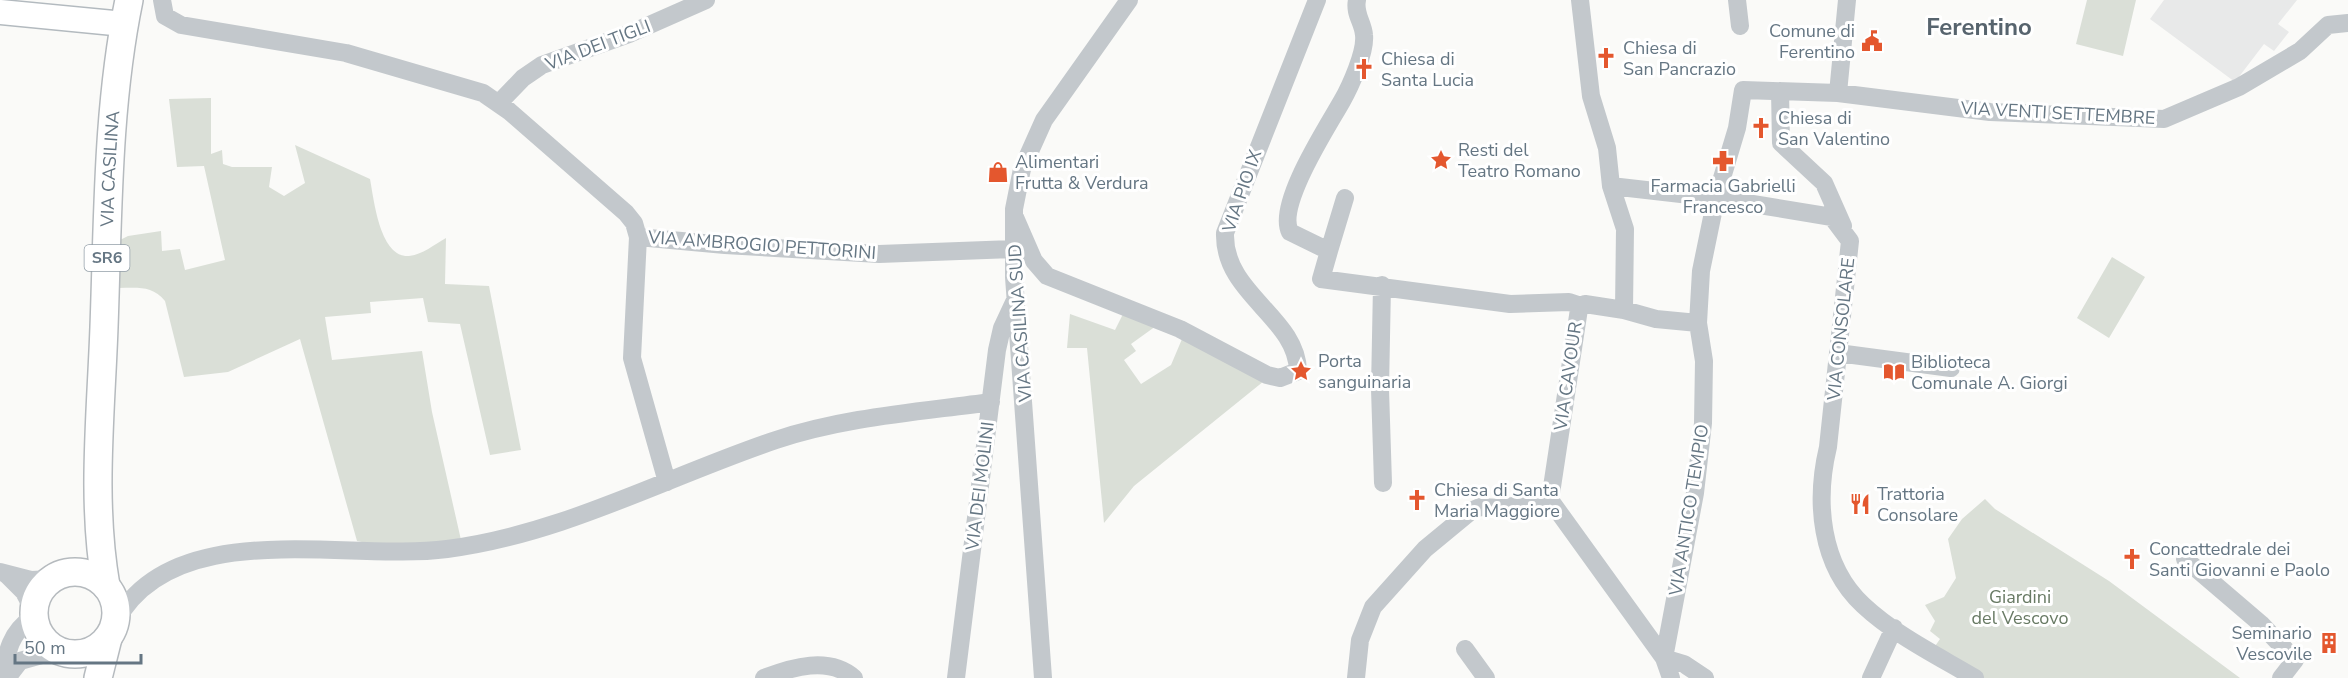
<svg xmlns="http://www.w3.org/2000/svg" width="2348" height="678" font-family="'Nunito Sans',sans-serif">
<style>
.built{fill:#e8e9e9}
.green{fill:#dadfd7}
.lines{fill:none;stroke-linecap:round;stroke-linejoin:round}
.secondary-casing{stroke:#b3babf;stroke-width:27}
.primary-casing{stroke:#b5babe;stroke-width:30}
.street{stroke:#c3c8cc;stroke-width:18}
.secondary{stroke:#fff;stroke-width:24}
.primary{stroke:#fff;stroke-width:27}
.labels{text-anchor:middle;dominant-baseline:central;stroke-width:6;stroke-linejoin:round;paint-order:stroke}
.shield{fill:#fff;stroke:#939fa8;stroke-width:1.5}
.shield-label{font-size:16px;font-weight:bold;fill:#657683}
.poi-label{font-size:18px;fill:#657683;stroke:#fff;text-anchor:start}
.street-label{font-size:18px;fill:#657683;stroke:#fff}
.park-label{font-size:18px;fill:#687a64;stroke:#fff}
.district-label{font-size:24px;font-weight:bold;fill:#57646e;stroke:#fff}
</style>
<rect width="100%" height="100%" fill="#fafaf8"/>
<path class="built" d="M2164,0H2297L2278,24L2289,32L2274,51L2264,44L2235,82L2150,19Z"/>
<path class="green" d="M2087,0H2136L2123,56L2076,44Z
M211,98V154L222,150L223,164L232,167H272L269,187L284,196L305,183L295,145L370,179C374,200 380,258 409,256C422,255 435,244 446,238L445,284L489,286L521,450L490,455L460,324L428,322L423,298L370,302L371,313L325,317L332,360L422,351L432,412L461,540C427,544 391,549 357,541L300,339L228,372L184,377L165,301C152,285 137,288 118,288V241L128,236L161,231L162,251L180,249L185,270L225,260L204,166L177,167L169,99Z
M2112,257L2145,277L2109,338L2077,318Z
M1070,314L1115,330L1123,314L1156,326L1131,344L1136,351L1124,360L1141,384L1171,365L1182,339L1264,381L1134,486L1104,523L1087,348H1067Z
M1985,499L1995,509L2109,581L2240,678H1984L1931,652L1940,639L1930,631L1935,621L1925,605L1944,597L1956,578L1948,539L1962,519Z"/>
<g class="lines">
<defs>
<path id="secondary" d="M0,12L124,24"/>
<g id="primary">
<circle cx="75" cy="613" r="41"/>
<path id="s1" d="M106,586C91,501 101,413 104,327C108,218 107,107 129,0"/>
<path d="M98,678L108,638"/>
</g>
</defs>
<use href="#secondary" class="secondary-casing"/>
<use href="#primary" class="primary-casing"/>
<path class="street" d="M162,0L165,16L181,25L346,53L483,93L509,111L626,213L634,223L638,237L725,245L879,254L1013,249
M1737,0L1740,26
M1780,91L1781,143L1824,183L1843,226
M1838,93L1847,0
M499,103L523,78L542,65L629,34L706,0
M1611,186L1716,198L1832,217L1850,241L1828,447C1815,501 1820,565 1863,605C1895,635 1938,656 1975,678
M1345,198L1329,251L1290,232C1276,205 1328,126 1342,101C1350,87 1366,52 1364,35C1363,22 1354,14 1357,0
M1014,215L1034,261L1047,276L1180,329L1267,375L1280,378L1298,371C1297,317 1223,294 1225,233L1317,0
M638,237L632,358L667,482
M1329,251L1321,279L1510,304L1569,302L1581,306
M1382,285L1380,389L1383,483
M1624,310L1656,319L1698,323
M1838,353L1951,368
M1550,500L1664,658L1671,678
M2185,559L2261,624L2295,660L2281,678
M0,572L31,580L52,579
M8,576L24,592L33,609
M115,623C172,514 348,562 447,549C563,534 666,477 776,440C845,417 919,412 991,402
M1465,649L1486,678
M1664,658L1695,493L1703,423L1704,361L1698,323L1701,271L1716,198L1737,128L1743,90L1838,93L1990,112L2164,119L2239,87L2300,51L2328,25L2348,23
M1664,658L1684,664L1705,678
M5,678C5,652 11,632 33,617
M7,678L20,661L56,651
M764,678C792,667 829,656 854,678
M956,678L997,350L1002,328L1016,298
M1043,678L1014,277V209L1022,169L1044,120L1129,0
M1356,678L1360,640L1373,607L1425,549L1471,511L1480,507L1501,508L1550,500L1579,309L1585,304L1624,310L1625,229L1611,186L1607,148L1591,96L1580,0
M1871,678L1894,628"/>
<use href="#secondary" class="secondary"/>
<use href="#primary" class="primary"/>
</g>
<defs>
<symbol id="civic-bare" viewBox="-9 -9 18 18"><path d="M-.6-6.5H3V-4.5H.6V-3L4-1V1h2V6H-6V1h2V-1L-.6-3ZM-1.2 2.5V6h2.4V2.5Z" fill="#e4572e" stroke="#fff" stroke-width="2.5" paint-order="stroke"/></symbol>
<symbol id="church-bare" viewBox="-9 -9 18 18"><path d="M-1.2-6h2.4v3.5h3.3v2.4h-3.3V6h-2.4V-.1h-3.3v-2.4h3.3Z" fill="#e4572e" stroke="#fff" stroke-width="2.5" paint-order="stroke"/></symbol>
<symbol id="sight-bare" viewBox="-9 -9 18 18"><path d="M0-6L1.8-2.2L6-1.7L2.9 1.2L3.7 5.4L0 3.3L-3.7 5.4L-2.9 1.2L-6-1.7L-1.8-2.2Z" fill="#e4572e" stroke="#fff" stroke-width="2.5" paint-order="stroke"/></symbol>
<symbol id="pharmacy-bare" viewBox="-9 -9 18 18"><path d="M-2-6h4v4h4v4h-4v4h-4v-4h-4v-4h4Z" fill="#e4572e" stroke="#fff" stroke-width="2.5" paint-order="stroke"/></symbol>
<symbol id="shop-bare" viewBox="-9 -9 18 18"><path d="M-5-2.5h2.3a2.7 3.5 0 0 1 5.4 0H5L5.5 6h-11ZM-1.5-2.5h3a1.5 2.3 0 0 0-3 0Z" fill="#e4572e" stroke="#fff" stroke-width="2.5" paint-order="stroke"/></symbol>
<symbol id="library-bare" viewBox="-9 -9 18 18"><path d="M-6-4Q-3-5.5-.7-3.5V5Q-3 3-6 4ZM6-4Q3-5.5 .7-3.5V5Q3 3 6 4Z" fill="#e4572e" stroke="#fff" stroke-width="2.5" paint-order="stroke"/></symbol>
<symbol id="restaurant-bare" viewBox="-9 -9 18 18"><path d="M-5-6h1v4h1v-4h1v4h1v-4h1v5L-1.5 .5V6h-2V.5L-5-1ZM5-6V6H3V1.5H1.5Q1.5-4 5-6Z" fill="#e4572e" stroke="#fff" stroke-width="2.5" paint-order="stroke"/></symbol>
<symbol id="building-bare" viewBox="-9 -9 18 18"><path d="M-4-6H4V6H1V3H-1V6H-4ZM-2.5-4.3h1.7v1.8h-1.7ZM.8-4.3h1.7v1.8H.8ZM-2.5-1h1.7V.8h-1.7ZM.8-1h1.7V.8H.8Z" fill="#e4572e" stroke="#fff" stroke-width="2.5" paint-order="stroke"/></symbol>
</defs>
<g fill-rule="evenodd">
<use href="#civic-bare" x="1857" y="26" width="30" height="30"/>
<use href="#church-bare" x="1591" y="43" width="30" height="30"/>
<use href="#church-bare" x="1349" y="54" width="30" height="30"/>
<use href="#church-bare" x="1746" y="113" width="30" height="30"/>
<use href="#sight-bare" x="1426" y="145" width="30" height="30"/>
<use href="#pharmacy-bare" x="1708" y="146" width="30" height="30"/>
<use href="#shop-bare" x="983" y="157" width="30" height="30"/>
<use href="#sight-bare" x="1286" y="356" width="30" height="30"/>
<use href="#library-bare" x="1879" y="357" width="30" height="30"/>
<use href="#church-bare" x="1402" y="485" width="30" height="30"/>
<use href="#restaurant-bare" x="1845" y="489" width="30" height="30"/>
<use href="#church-bare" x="2117" y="544" width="30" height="30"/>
<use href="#building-bare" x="2314" y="628" width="30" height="30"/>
</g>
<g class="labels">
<rect class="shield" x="84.5" y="245" width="45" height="26" rx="4.5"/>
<g class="shield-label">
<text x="107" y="258">SR6</text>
</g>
<g class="poi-label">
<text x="1855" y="31" text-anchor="end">Comune di<tspan x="1855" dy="21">Ferentino</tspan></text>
<text x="1623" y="48">Chiesa di<tspan x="1623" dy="21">San Pancrazio</tspan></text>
<text x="1381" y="59">Chiesa di<tspan x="1381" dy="21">Santa Lucia</tspan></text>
<text x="1778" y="118">Chiesa di<tspan x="1778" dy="21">San Valentino</tspan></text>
<text x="1458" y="150">Resti del<tspan x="1458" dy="21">Teatro Romano</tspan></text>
<text x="1015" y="162">Alimentari<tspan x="1015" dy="21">Frutta &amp; Verdura</tspan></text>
<text x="1723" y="186" text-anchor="middle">Farmacia Gabrielli<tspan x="1723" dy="21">Francesco</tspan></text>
<text x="1318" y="361">Porta<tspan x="1318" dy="21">sanguinaria</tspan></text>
<text x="1911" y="362">Biblioteca<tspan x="1911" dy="21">Comunale A. Giorgi</tspan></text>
<text x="1434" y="490">Chiesa di Santa<tspan x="1434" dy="21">Maria Maggiore</tspan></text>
<text x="1877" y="494">Trattoria<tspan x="1877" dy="21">Consolare</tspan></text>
<text x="2149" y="549">Concattedrale dei<tspan x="2149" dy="21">Santi Giovanni e Paolo</tspan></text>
<text x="2312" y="633" text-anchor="end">Seminario<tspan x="2312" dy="21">Vescovile</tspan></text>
</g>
<g class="street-label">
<text transform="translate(598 45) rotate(-21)">VIA DEI TIGLI</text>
<text transform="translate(2058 113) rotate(3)">VIA VENTI SETTEMBRE</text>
<text stroke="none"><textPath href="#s1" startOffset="418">VIA CASILINA</textPath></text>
<text transform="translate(1242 191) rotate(-71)">VIA PIO IX</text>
<text transform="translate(762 245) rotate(4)">VIA AMBROGIO PETTORINI</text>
<text transform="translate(1020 323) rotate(-94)">VIA CASILINA SUD</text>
<text transform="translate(1841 329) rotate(-84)">VIA CONSOLARE</text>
<text transform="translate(1568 376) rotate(-82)">VIA CAVOUR</text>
<text transform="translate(980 486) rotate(-83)">VIA DEI MOLINI</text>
<text transform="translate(1689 510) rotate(-81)">VIA ANTICO TEMPIO</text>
</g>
<g class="park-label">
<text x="2020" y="597">Giardini<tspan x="2020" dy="21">del Vescovo</tspan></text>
</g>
<g class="district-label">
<text x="1979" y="27">Ferentino</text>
</g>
</g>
<path d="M15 654v9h126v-9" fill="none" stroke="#657683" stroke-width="3"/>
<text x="24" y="654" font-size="18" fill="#657683" stroke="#ffffff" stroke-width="4.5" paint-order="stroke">50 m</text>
</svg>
